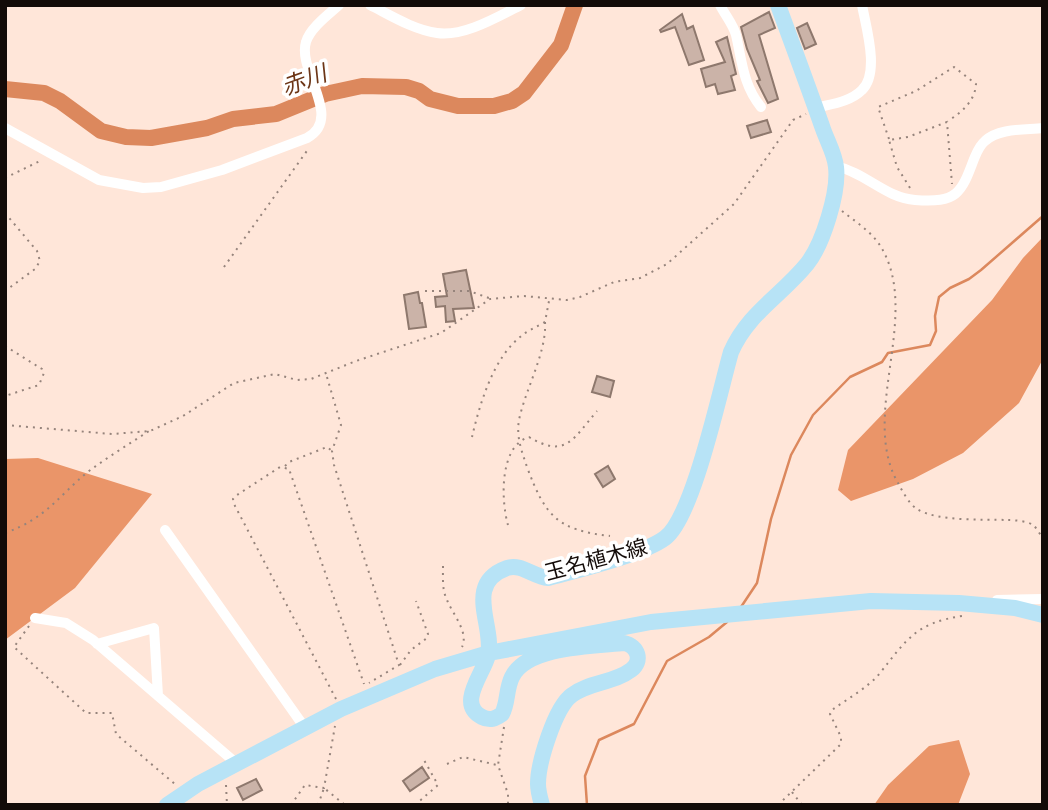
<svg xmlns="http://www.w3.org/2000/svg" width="1048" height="810" font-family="'Crimson Pro','Noto Sans JP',serif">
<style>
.forest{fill:#ea9569}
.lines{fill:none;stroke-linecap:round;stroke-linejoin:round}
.stream{stroke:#dc885d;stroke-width:2.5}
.river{stroke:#dc885d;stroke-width:16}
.building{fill:#cbb3a8;stroke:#8e786d;stroke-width:2}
.path{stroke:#96847c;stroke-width:2;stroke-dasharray:2 5;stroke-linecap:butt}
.street{stroke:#fff;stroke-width:10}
.secondary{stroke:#b7e3f6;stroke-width:16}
.labels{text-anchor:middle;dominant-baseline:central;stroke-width:7;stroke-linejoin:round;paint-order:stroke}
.street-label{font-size:21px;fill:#130b08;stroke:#fff}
.water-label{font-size:23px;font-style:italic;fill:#6d3617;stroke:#fff}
</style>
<rect width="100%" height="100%" fill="#ffe6d9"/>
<path class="forest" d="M1043,237V359L1019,403L963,453L913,479L851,501L838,490L848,450L992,300L1023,258Z
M38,458L152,494L75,588L5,640V459Z
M959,740L970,774L958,805H874L888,785L929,746Z"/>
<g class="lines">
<path class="stream" d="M741,607L757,583L771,519L791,455L813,415L850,377L882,362L888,353L930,345L936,331L935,316L939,297L950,288L969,279L981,270L1043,216
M587,805L585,776L599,740L634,724L667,661L709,637L727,622"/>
<path class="river" d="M5,89L44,93L60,101L101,131L126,137L151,138L207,128L233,119L276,114L325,94L362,86L406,87L419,91L430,99L458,106H494L512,101L524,93L561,45L575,5"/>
</g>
<path class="building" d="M769,12L775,28L759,35L778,99L768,103L757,81L760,80L747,49L741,27Z
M682,14L687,29L693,26L704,60L689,65L675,27L661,32L660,30Z
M807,23L816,44L805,49L797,28Z
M727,37L736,74L731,76L735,90L718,94L715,84L706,87L701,69L725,62L716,42Z
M767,120L771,132L751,138L747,126Z
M466,270L474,308L453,309L455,321L446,322L445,306L436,307L435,297L447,296L443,274Z
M418,292L420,303H422L426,327L409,329L404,295Z
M597,376L614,381L610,397L592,392Z
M608,466L615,479L603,487L595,474Z
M422,767L429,778L410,791L403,781Z
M256,779L262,790L243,800L237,788Z"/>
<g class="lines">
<path class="path" d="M889,139L878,107L916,91L954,67L976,84C975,101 962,112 948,121
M5,178L42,160
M910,188L897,167L889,140L908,137L947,122L952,184
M842,211C856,222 872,232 881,247C922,315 859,415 898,483C903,492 909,504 917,509C938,522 983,519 1007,520C1014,520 1027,521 1033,525C1037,528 1040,535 1043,538
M5,213L37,251L40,261L35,269L5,291
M224,267L309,148
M425,291H469L489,298
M545,322C547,352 525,390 519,420C516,437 522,452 527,467C545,515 556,530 610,536
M5,346L42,369L44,373L39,385L5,396
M327,377L341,425L332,451L334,465L399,665L369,683
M5,425L112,434L150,431L183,416L234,383L275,374L297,380L311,379L356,361L441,333L490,299L524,296L567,300L580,297L614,282L640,278L667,264L734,204L793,120L806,114
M472,437C480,403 493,359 520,337C527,331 536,327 545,322L549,301
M285,466L289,462L327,447L332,451
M508,525C501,501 499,446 529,437C566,459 573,439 597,411
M5,533C47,518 57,497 89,471C108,457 129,444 149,431
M443,566C443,578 442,590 447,600C453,615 469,632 462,647
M29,626L14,647L86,713H112L116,734L176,785
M400,665L411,650L427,638L428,634L416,601
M336,699L234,504L233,499L237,495L280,467L289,469L364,684
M504,727L498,765L508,794V805
M447,764L463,757L497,765
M226,785L227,805
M792,792L802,805
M291,805L305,785L324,788L335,726
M318,805L324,788L345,805
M415,805L438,785L424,760
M778,805L841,744V737L830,714L832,710C847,699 869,687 880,673C907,639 916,623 962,616"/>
<path class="street" d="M370,5C390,15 414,30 437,33C464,37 497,17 521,5
M720,5C725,15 733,24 736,35C742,61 743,85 761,107
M816,108C831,104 850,102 862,90C880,73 866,27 862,5
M5,128L99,180L143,188L161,187L222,170L307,138C344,118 297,71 306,42C310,28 329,14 339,5
M836,166C866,173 886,198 915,200C957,203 961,194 974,159C977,152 979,146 985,141C999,128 1025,130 1043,128
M165,530L305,728
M997,600L1043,599
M35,618L66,623L93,640L236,763
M97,644L154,628L158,696"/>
<path class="secondary" d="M167,805L198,784L341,709L435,669L489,653L651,622L871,601L959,603L1015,608L1043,615
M542,805C540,798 538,791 538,784C538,763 555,707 572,695C589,682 614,683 631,670C643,661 638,646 624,643C594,646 527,646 512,677C506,689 508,703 502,714C495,719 490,721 482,717C456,704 484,673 488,655C495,626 463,584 507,568C521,563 534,577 548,578C577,570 642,555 665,538C693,518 720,390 731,352C748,313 781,296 807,264C823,244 839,192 836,167C835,154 826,139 822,126C808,86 793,46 778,5"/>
</g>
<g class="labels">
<g class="street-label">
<text transform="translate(596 560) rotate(-15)">玉名植木線</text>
</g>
<g class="water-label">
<text transform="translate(304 80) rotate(-20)">赤川</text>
</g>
</g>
<rect width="1048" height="810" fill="none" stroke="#130b08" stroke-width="14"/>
</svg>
